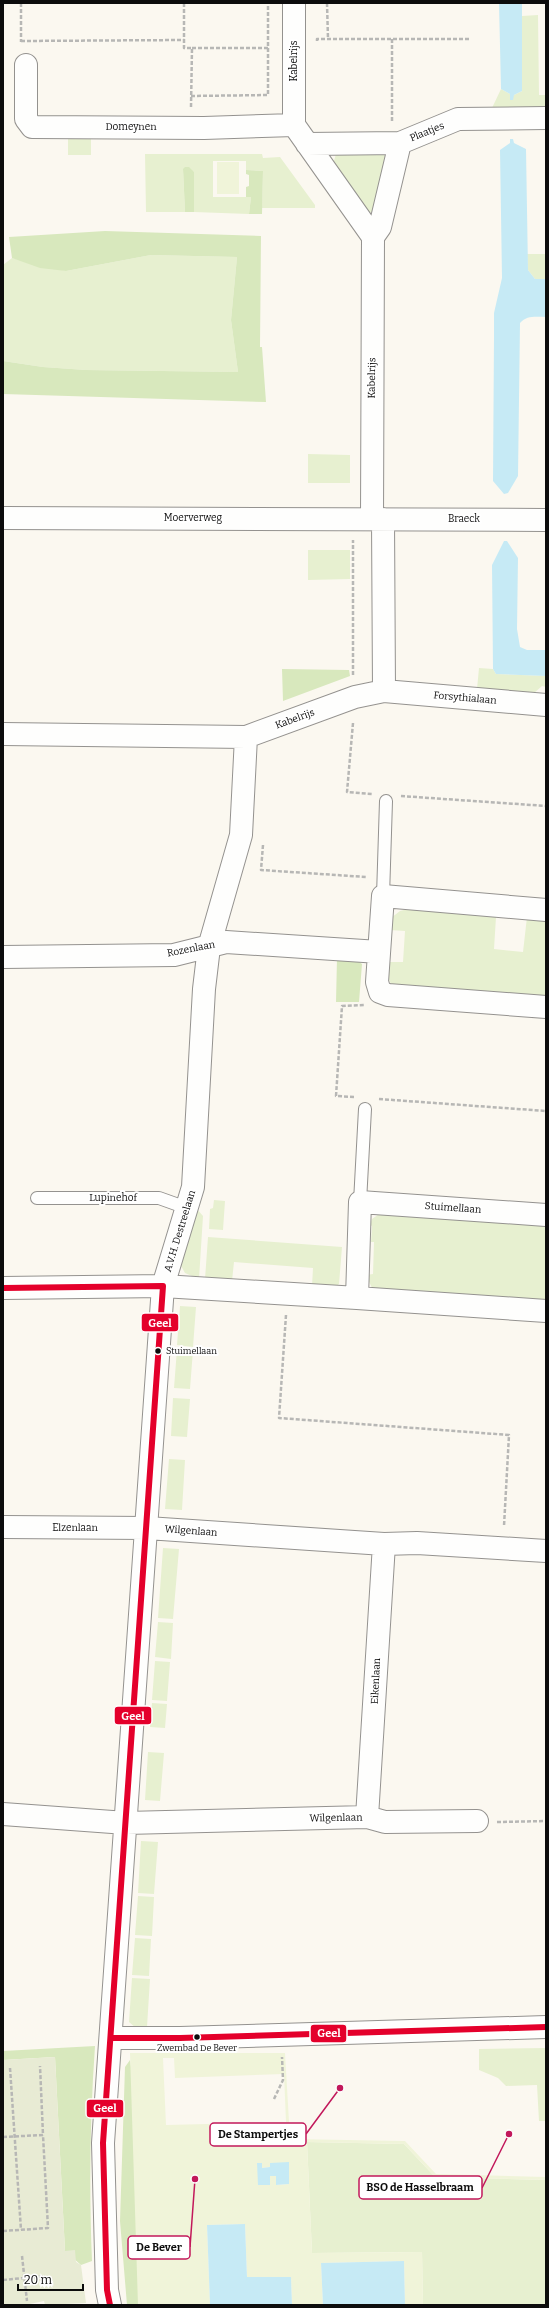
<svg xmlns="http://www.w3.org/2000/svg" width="549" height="2308" font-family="Bitter,serif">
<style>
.green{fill:#e7f0d0}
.forest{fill:#d8e8bd}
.cemetery{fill:#e8ebd4}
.pitch{fill:#f0f4d9;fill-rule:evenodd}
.water{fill:#c6eaf5}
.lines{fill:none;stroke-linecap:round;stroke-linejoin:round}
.service-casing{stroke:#94928f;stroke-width:14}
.minor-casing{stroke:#94928f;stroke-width:24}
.path{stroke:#b7b7b5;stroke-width:2.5;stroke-dasharray:4 2;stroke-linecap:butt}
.service{stroke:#fefefd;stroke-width:12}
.minor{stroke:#fefefd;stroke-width:22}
.bus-1-casing{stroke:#fff;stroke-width:9}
.bus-1{stroke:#e4002b;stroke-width:6}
.bus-dot{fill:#0c0c0c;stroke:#fff;stroke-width:1.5}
.labels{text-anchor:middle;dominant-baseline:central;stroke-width:4;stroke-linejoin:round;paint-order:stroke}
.bus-label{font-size:9px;fill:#0c0c0c;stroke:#fff;text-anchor:start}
.street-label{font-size:10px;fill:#0c0c0c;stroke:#fff}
.leader{fill:none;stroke:#c2185b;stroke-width:1.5}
.callout-dot{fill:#c2185b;stroke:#fff;stroke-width:1.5}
.callout{fill:#fff;stroke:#c2185b;stroke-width:1.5}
.callout-label{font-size:11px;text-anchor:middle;font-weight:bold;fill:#0c0c0c}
.line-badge{stroke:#fff;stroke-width:1.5}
.badge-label{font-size:11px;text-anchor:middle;font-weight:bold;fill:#fff}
</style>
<rect width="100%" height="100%" fill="#fbf8f0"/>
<path class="green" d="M538,15L539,95H546V108H492L501,89L510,94V100L514,95L522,91V16Z
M68,137H91V155H68Z
M388,150L375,211L368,213L333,164L336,154Z
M145,154H262L263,158L280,157L315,205V208H262L263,171L246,170V161H213V197H251L249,214L194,212V172L183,170L185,212H146Z
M527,254H546V279H535L528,270Z
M151,255L237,257L231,320L238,372L86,370L43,367L3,361V265L12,258L66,271Z
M308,454L350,455V483H308Z
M308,550H350V579L308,580Z
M479,668L493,669L496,674L546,676V687L542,686L533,694L477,689Z
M412,908L496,917L494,949L523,952L527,917L546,918V999L391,984L387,975L389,962H403L405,931L390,930L391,918L400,911Z
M214,1200L225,1201L223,1230L209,1229L210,1209L213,1208Z
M196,1208L203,1216L199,1279L185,1273L180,1264Z
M382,1212L546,1222V1303L372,1288L366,1275L373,1274L374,1242H371L372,1226L370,1225L372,1219Z
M208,1237L342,1247L339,1284L335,1287L312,1286L313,1268L234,1262L232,1281L205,1279Z
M180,1306L196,1307L193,1347L177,1345Z
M177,1349L193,1350L190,1389L174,1388Z
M173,1398L190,1399L187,1437L171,1436Z
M169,1459L185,1460L182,1510L165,1509Z
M163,1548L179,1549L173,1619L158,1618Z
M158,1622L173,1623L171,1659L155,1657Z
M155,1661L170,1662L167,1701L152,1700Z
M152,1703L167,1704L165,1728L150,1727Z
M148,1752L164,1753L160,1801L145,1800Z
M141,1841L158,1842L154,1894L138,1893Z
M138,1896L154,1897L152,1936L135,1935Z
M135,1938L151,1939L149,1976L132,1975Z
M132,1978L150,1979L147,2027L136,2028L129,2022Z
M546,2048V2121H539L537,2085L506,2086L498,2078L479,2070V2049Z
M307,2142L404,2144L435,2177L546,2180V2305H423L422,2252L312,2253Z"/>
<path class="forest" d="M185,167H189L194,172V212H185L183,169Z
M246,170L263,171L262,214H249L251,197H246V187L249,186V175L246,174Z
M105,231L261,236L260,347H262L266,402L3,394V361L43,367L86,370L238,372L231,320L237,257L151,255L66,271L40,268L12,258L9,237Z
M282,669L349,670L350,676L283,701Z
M337,958L358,961L362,964L359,1002H336Z
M95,2046C90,2117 89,2189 92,2261L81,2265L65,2251L55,2057L3,2060V2051Z
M130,2060L165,2305H127L120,2221L125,2067Z"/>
<path class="cemetery" d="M55,2057L65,2251L75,2250L76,2262L81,2265L86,2303L45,2305L44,2301L25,2305H3V2060Z"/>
<path class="pitch" d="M217,162H239V194H217Z
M130,2053H285L290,2139L405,2141L436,2174L546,2177V2180L435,2177L404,2144L307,2142L312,2253L422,2252L423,2305H405L404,2261L321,2263L323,2305H292L291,2277H247L245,2224L207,2225L210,2305H138ZM163,2058H174L175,2078L284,2074L286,2122L166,2125ZM257,2163H262V2168L270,2167V2163L289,2184L277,2185L276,2176H270Z"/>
<path class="water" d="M499,3H522V91L514,95L513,100H510V94L501,89Z
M510,139H513L514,143L526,149L528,270L535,279H546V317C536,317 527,315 520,323L518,476L508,493L504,494L493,481L494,336V313L502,278L500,150L510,143Z
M504,541H507L518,558L517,629L520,647L527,650H546V676L496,674L493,669L492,565Z
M289,2162V2184L276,2185V2176H270V2185H258L257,2163H262V2168L270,2167V2163Z
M245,2224L247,2277H291L292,2305H210L207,2225Z
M404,2261L405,2305H323L321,2263Z"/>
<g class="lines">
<defs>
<path id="service" d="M383,896L386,801
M37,1198H159L187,1208
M360,1202L365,1109"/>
<path id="minor" d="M294,3V125L373,237
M26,65V119L32,127L204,128L294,125
M307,144L400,143L458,119L546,118
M3,518L546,520
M372,519L373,237L380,227L400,143
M384,691L546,705
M3,734L246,737
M546,910L383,896L377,982L380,992L388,995L546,1007
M3,957L174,955L226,942L379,952
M546,1215L360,1202L357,1298L546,1311
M3,1288L163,1286L357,1298
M3,1527L147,1528L384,1544L417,1543L546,1551
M3,1814L126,1823L367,1817L385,1822L477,1821
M367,1817L384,1544
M111,2038H180L546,2027
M110,2305L107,2290L103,2143L163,1286L193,1187L204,989L209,947L241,835L246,737L355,697L384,691L383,519"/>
</defs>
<use href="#service" class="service-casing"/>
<use href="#minor" class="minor-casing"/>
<path class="path" d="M21,3V42
M184,3V40
M327,3L328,39
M392,39V122
M21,41L184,40V48H192L191,107
M317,41V39H471
M192,48H269
M191,96L268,95V3
M353,675V540
M353,723L347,792L372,794
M401,796L546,806
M263,845L261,870L366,877
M354,1097L336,1096L342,1006L364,1005
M379,1099L546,1111
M286,1315L279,1418L509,1435L504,1526
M497,1822L546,1821
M10,2068L21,2230
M274,2099L283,2080L282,2057
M3,2137L43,2135L40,2066
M3,2231L48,2228L43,2135
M22,2256L27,2301
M3,2280L45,2276"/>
<use href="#service" class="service"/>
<use href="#minor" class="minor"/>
<defs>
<path id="bus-1" d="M3,1288L163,1286L103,2143L107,2290L110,2305
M111,2038H180L546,2027"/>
</defs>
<use href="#bus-1" class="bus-1-casing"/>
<use href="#bus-1" class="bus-1"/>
</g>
<g class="bus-dot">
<circle cx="158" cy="1351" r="3.5"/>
<circle cx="197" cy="2037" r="3.5"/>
</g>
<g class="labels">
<g class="bus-label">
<text x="166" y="1351">Stuimellaan</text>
<text x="197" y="2048" text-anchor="middle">Zwembad De Bever</text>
</g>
<g class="street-label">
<text transform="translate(294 61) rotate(-90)">Kabelrijs</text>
<text x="131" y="127">Domeynen</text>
<text transform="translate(427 132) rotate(-22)">Plaatjes</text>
<text transform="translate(372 378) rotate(-89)">Kabelrijs</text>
<text x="193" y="518">Moerverweg</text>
<text x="464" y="519">Braeck</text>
<text transform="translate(465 698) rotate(5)">Forsythialaan</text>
<text transform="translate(295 719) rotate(-20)">Kabelrijs</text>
<text transform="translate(191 949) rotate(-11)">Rozenlaan</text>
<text x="113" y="1198">Lupinehof</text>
<text transform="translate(453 1208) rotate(4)">Stuimellaan</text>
<text transform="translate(180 1231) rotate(-73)">A.V.H. Destreelaan</text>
<text x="75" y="1528">Elzenlaan</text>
<text transform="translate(191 1531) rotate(4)">Wilgenlaan</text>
<text transform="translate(376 1681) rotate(-87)">Eikenlaan</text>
<text transform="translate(336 1818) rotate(-1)">Wilgenlaan</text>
</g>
</g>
<path class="leader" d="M340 2088L306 2134M509 2134L482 2188M195 2179L190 2247"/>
<g class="callout-dot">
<circle cx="340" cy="2088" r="4"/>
<circle cx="509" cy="2134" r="4"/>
<circle cx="195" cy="2179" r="4"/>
</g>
<g class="callout">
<rect x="210" y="2123" width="96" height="23" rx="4"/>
<rect x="359" y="2176" width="123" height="23" rx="4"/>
<rect x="128" y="2236" width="62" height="23" rx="4"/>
</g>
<g class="callout-label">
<text x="258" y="2138">De Stampertjes</text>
<text x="420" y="2191">BSO de Hasselbraam</text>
<text x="159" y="2251">De Bever</text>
</g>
<g class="line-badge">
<rect x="141" y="1313" width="38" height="19" rx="4" fill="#e4002b"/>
<rect x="114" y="1706" width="38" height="19" rx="4" fill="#e4002b"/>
<rect x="310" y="2024" width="37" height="19" rx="4" fill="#e4002b"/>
<rect x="86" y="2099" width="38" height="19" rx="4" fill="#e4002b"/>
</g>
<g class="badge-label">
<text x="160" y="1327">Geel</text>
<text x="133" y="1720">Geel</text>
<text x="329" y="2037">Geel</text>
<text x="105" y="2112">Geel</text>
</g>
<rect width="549" height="2308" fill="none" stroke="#0c0c0c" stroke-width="8"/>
<path d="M18 2284v6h65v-6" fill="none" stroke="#0c0c0c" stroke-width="2"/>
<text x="24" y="2284" font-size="12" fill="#0c0c0c" stroke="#ffffff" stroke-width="3" paint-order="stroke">20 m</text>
</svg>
